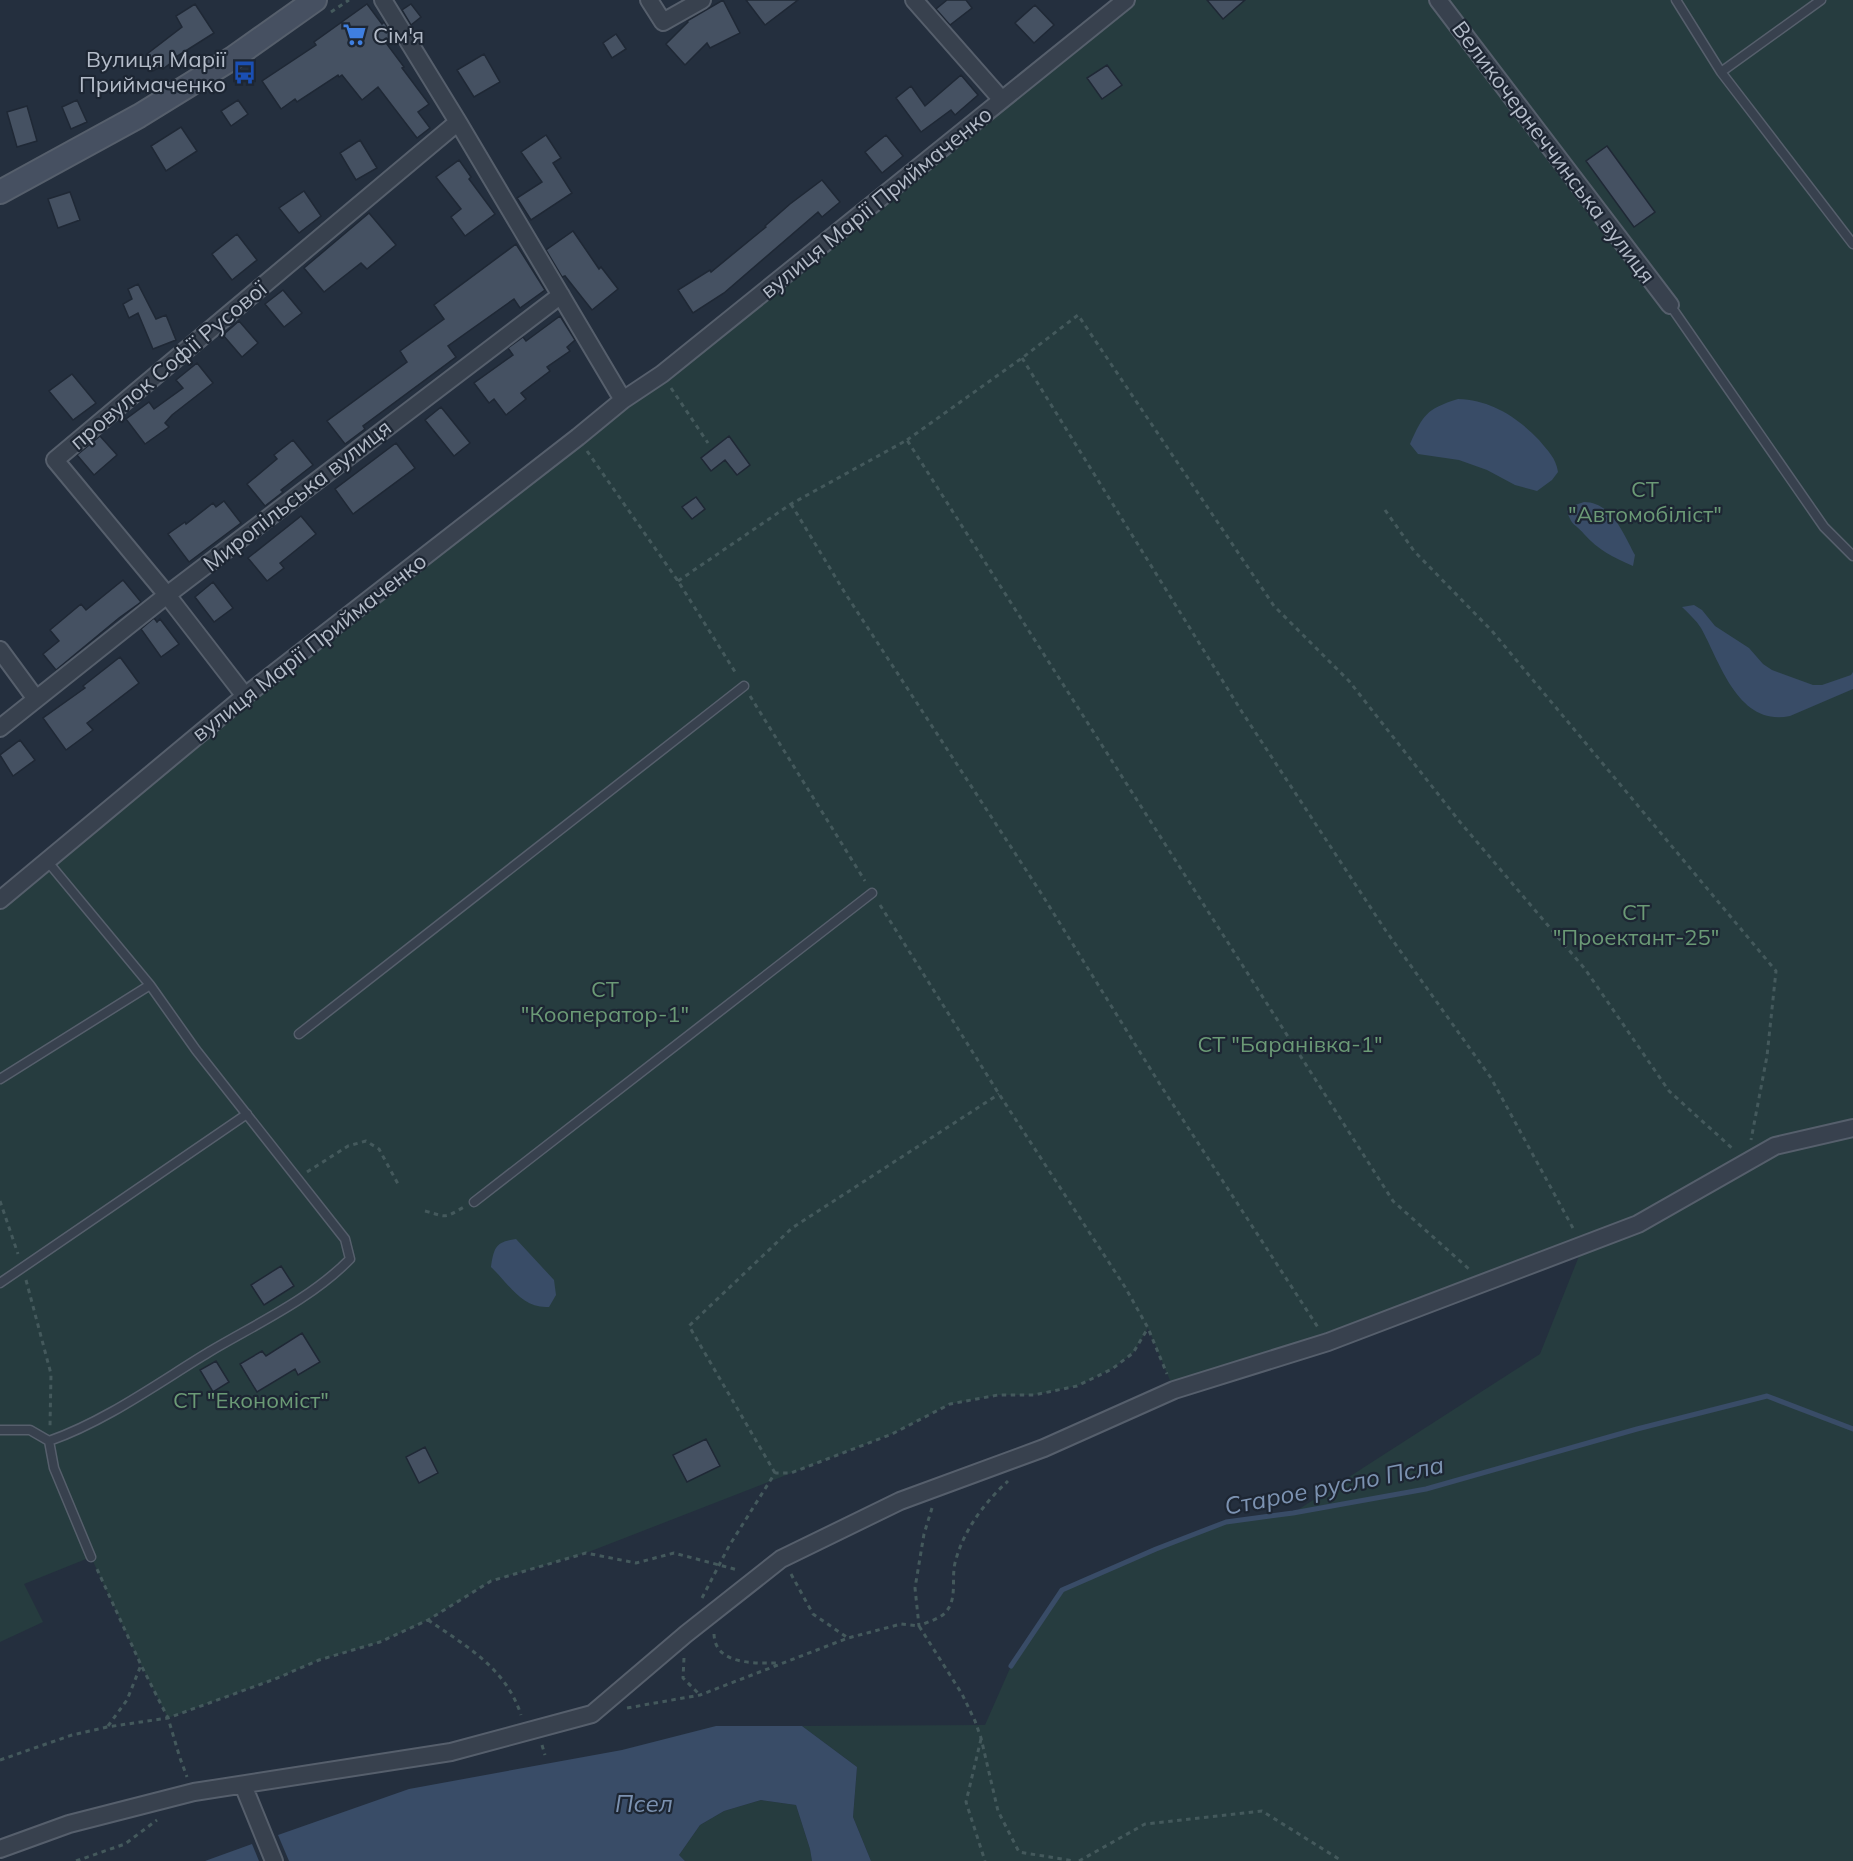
<svg xmlns="http://www.w3.org/2000/svg" width="1853" height="1861" font-family="Mulish,sans-serif">
<style>
.green{fill:#263c3f}
.water{fill:#394c67}
.lines{fill:none;stroke-linecap:round;stroke-linejoin:round}
.stream{stroke:#394c67;stroke-width:5}
.building{fill:#455162;stroke:#1f2835;stroke-width:1.5}
.lane-casing{stroke:#565f6c;stroke-width:11}
.street-casing{stroke:#565f6c;stroke-width:20}
.secondary-casing{stroke:#565f6c;stroke-width:26}
.path{stroke:#44595c;stroke-width:3;stroke-dasharray:4.5 4.5;stroke-linecap:butt}
.lane{stroke:#38414e;stroke-width:8}
.street{stroke:#38414e;stroke-width:16}
.secondary{stroke:#465061;stroke-width:22}
.labels{text-anchor:middle;dominant-baseline:central;stroke-width:4.5;stroke-linejoin:round;paint-order:stroke}
.poi-label{font-size:22px;fill:#b4bcc9;stroke:#1d2633;text-anchor:start}
.street-label{font-size:22px;fill:#b4bcc9;stroke:#1d2633}
.park-label{font-size:22px;fill:#6b9a76;stroke:#1d2633}
.water-label{font-size:24px;font-style:italic;fill:#7c92b1;stroke:#1d2633}
</style>
<rect width="100%" height="100%" fill="#242f3e"/>
<path class="green" d="M1126,0H1853V1861H871L853,1817L857,1767L802,1726L985,1725L1011,1666L1062,1590L1156,1549L1226,1522L1293,1513L1540,1354L1583,1246L1174,1390L1148,1328L1133,1353L1112,1369L1077,1386L1034,1395H998L950,1404L892,1434L586,1553L491,1581L428,1620L380,1642L319,1660L275,1679L168,1718L141,1665L91,1557L24,1584L43,1622L0,1642V900Z
M761,1800L796,1805L810,1849L812,1861H685L679,1855L700,1825L724,1811Z"/>
<path class="water" d="M1458,399C1491,400 1517,417 1539,440C1548,451 1556,458 1558,472L1552,480L1537,491L1515,485L1487,470L1459,460L1418,454L1410,444C1423,415 1426,409 1458,399Z
M1584,502C1612,502 1624,535 1635,555L1633,566C1613,557 1598,550 1584,534C1575,523 1572,527 1567,511L1575,505Z
M1694,605L1702,610L1715,626L1749,648L1763,664L1772,670L1813,685H1822L1851,675L1853,672V689L1790,716C1738,727 1720,662 1701,628C1696,620 1689,614 1682,607Z
M516,1239L554,1280L556,1295L549,1307C522,1309 509,1284 491,1267C494,1247 496,1242 516,1239Z
M716,1726H802L857,1767L853,1817L871,1861H812L810,1849L796,1805L761,1800L724,1811L700,1825L679,1855L685,1861H289L278,1835L409,1789L622,1750Z
M252,1844L259,1861H205Z"/>
<g class="lines">
<path class="stream" d="M1011,1666L1062,1590L1156,1549L1226,1522L1293,1513L1426,1489L1637,1429L1767,1396L1853,1429"/>
</g>
<path class="building" d="M723,0L740,33L710,48L707,43L685,65L666,44L688,22L687,21Z
M746,0H798L765,25Z
M947,0H966L972,8L950,25L936,9Z
M1207,0H1245L1223,19Z
M195,4L214,33L176,57L177,58L163,69L160,67L153,71L147,54L182,27L176,16Z
M367,4L382,24L384,22L394,37L386,43L404,67L402,68L429,104L418,112L430,128L417,138L378,87L362,100L342,75L339,77L338,75L297,102L295,99L281,109L262,81L316,45L314,42Z
M411,4L421,17L411,25L402,10Z
M1035,5L1054,25L1034,43L1015,23Z
M616,34L626,49L612,58L603,43Z
M484,54L500,82L474,97L457,70Z
M1107,65L1122,85L1102,99L1087,78Z
M961,75L978,95L955,115L951,110L921,132L896,98L911,86L925,106Z
M77,100L87,122L71,129L62,107Z
M238,100L248,114L231,126L221,111Z
M27,106L37,141L17,147L7,112Z
M181,127L197,151L166,171L151,146Z
M546,135L561,158L553,163L572,193L531,220L517,198L542,182L521,152Z
M886,135L903,156L882,173L865,152Z
M360,140L377,168L356,180L340,153Z
M1607,146L1655,212L1634,227L1586,161Z
M459,160L471,177L469,179L495,214L465,236L451,217L461,209L436,177Z
M822,180L840,202L822,217L818,212L724,293L693,313L678,290L710,270L711,272L766,227L765,226L790,204Z
M304,191L321,216L299,233L279,208Z
M70,192L80,220L58,228L48,199Z
M369,213L396,245L367,269L361,263L324,292L304,268Z
M573,231L599,269L601,267L618,289L592,310L565,276L562,277L546,250Z
M237,234L257,260L232,280L212,254Z
M516,244L545,290L520,308L514,299L448,346L456,357L363,426L365,429L345,444L327,421L407,362L400,351L444,319L434,305Z
M138,284L156,319L166,315L176,340L153,349L138,313L129,318L123,304L132,299L128,289Z
M283,290L302,313L284,327L265,304Z
M560,316L575,340L567,347L570,351L547,367L550,371L521,393L526,399L506,415L494,399L489,403L474,383L513,355L508,348L523,337L526,341Z
M239,321L258,343L242,357L223,335Z
M197,363L213,383L172,415L165,423L169,427L145,444L126,419L149,402L154,409L183,388L176,380Z
M72,374L96,403L73,420L49,391Z
M441,407L470,443L454,456L425,420Z
M100,436L117,455L94,475L77,455Z
M729,436L750,465L737,475L725,460L711,471L701,458Z
M293,440L313,465L281,490L283,492L265,506L247,484L277,459L274,455Z
M396,443L415,468L353,514L335,489Z
M696,497L705,509L692,519L682,507Z
M224,501L241,523L189,562L168,534L185,522L186,524L213,503L216,507Z
M301,516L316,534L280,563L284,568L267,581L248,558Z
M123,580L141,602L119,618L56,670L43,654L59,641L50,630L81,604L86,610Z
M213,582L233,608L214,622L195,597Z
M154,618L157,622L160,619L179,644L161,657L141,629Z
M120,657L139,683L87,723L93,730L66,750L43,718L85,688L83,686Z
M20,740L35,760L13,776L0,755Z
M281,1266L294,1286L264,1305L251,1285Z
M302,1333L320,1362L298,1375L295,1369L257,1392L240,1364L262,1351L266,1356Z
M216,1361L229,1382L213,1392L200,1370Z
M706,1439L720,1466L687,1482L673,1455Z
M425,1447L438,1473L419,1483L406,1457Z"/>
<g class="lines">
<defs>
<path id="lane" d="M1676,0L1721,72L1853,244
M1721,72L1821,0
M1670,305L1824,527L1853,556
M48,862L150,985L196,1050L345,1239L350,1259C311,1299 256,1324 209,1352C158,1383 106,1421 49,1441L54,1468L91,1557
M299,1034L744,686
M0,1079L150,985
M474,1202L872,893
M0,1283L247,1114
M0,1430H30L49,1441"/>
<path id="street" d="M383,0L458,122L623,400
M649,0L663,22L702,0
M914,0L1002,100
M1438,0L1670,305
M0,650L36,699
M245,696L167,595L55,460L458,122
M0,728L167,595L561,295
M0,900L245,696L578,437L623,400L662,374L1126,0
M243,1785L274,1861
M0,1849L69,1824L194,1792L451,1752L592,1714L686,1634L781,1559L900,1501L1044,1448L1174,1390L1328,1342L1638,1224L1775,1146L1853,1128"/>
<path id="secondary" d="M0,192L139,116L233,58L315,0"/>
</defs>
<use href="#lane" class="lane-casing"/>
<use href="#street" class="street-casing"/>
<use href="#secondary" class="secondary-casing"/>
<path class="path" d="M331,12L349,0
M1022,358L1242,712L1386,931L1491,1078L1574,1230
M671,388L708,443
M907,440L1022,358L1078,315L1274,606L1349,681L1460,822L1585,969L1669,1091L1733,1149
M587,451L678,581L737,675
M791,504L845,593L1041,893L1161,1086L1319,1329
M1385,510L1414,551L1492,631L1776,971L1767,1056L1751,1140
M678,581L791,504L907,440L1393,1201L1469,1269
M750,696L865,881
M880,905L999,1094L1125,1287L1148,1328L1167,1374
M307,1172L348,1146L366,1141L379,1149L398,1184
M0,1201L18,1254
M425,1211C447,1217 443,1219 464,1207
M26,1280L51,1374L50,1426
M775,1473L689,1326L792,1228L999,1094
M932,1508L924,1534L915,1588L919,1626C927,1622 939,1619 945,1613C958,1599 951,1580 955,1563C963,1531 984,1503 1008,1481
M97,1569L141,1665L168,1718L180,1758L187,1777
M791,1574L813,1614L848,1638
M702,1598L729,1546L775,1473H791L892,1434L950,1404L998,1395H1034L1077,1386L1112,1369L1133,1353L1148,1328
M428,1620C466,1646 506,1668 521,1715
M714,1634C715,1666 757,1663 779,1663
M684,1658L683,1678L700,1695
M627,1708L700,1695L848,1638L901,1624L919,1626L962,1694L975,1721L981,1738L998,1811L1019,1852L1074,1861
M108,1726L127,1700L141,1665
M981,1739L966,1802L985,1861
M542,1745L545,1755
M0,1760L72,1735L107,1727L168,1718L275,1679L319,1660L380,1642L428,1620L491,1581L586,1553L636,1563L674,1553L738,1570
M76,1861L125,1844L157,1820
M1079,1861L1145,1824L1262,1811L1342,1861"/>
<use href="#lane" class="lane"/>
<use href="#street" class="street"/>
<use href="#secondary" class="secondary"/>
</g>
<defs>
<symbol id="supermarket-bare" viewBox="-9 -9 18 18"><path d="M-6-5.5h2.5l.6 2H6L4.5 2H-2.5L-4.4-4H-6ZM-1.5 3.2a1.3 1.3 0 1 0 .1 0ZM3 3.2a1.3 1.3 0 1 0 .1 0Z" fill="#3f7fe0" stroke="#1d2633" stroke-width="2.5" paint-order="stroke"/></symbol>
<symbol id="bus-bare" viewBox="-9 -9 18 18"><path d="M-5-6H5V4H4V6H2V4H-2V6H-4V4H-5ZM-3.5-4V0h7V-4ZM-3.5 1.2v1.5H-2V1.2ZM2 1.2v1.5H3.5V1.2Z" fill="#1a4fb4" stroke="#1d2633" stroke-width="2.5" paint-order="stroke"/></symbol>
</defs>
<g fill-rule="evenodd">
<use href="#supermarket-bare" x="338" y="18" width="33" height="33"/>
<use href="#bus-bare" x="228" y="56" width="33" height="33"/>
</g>
<g class="labels">
<g class="poi-label">
<text x="373" y="35">Сім'я</text>
<text x="226" y="59" text-anchor="end">Вулиця Марії<tspan x="226" dy="25">Приймаченко</tspan></text>
</g>
<g class="street-label">
<text transform="translate(1554 152) rotate(53)">Великочернеччинська вулиця</text>
<text transform="translate(876 202) rotate(-39)">вулиця Марії Приймаченко</text>
<text transform="translate(168 365) rotate(-40)">провулок Софії Русової</text>
<text transform="translate(297 495) rotate(-38)">Миропільська вулиця</text>
<text transform="translate(309 647) rotate(-38)">вулиця Марії Приймаченко</text>
</g>
<g class="park-label">
<text x="1645" y="489">СТ<tspan x="1645" dy="25">"Автомобіліст"</tspan></text>
<text x="1636" y="912">СТ<tspan x="1636" dy="25">"Проектант-25"</tspan></text>
<text x="605" y="989">СТ<tspan x="605" dy="25">"Кооператор-1"</tspan></text>
<text x="1290" y="1044">СТ "Баранівка-1"</text>
<text x="251" y="1400">СТ "Економіст"</text>
</g>
<g class="water-label">
<text transform="translate(1334 1485) rotate(-11)">Старое русло Псла</text>
<text x="644" y="1803">Псел</text>
</g>
</g>
</svg>
